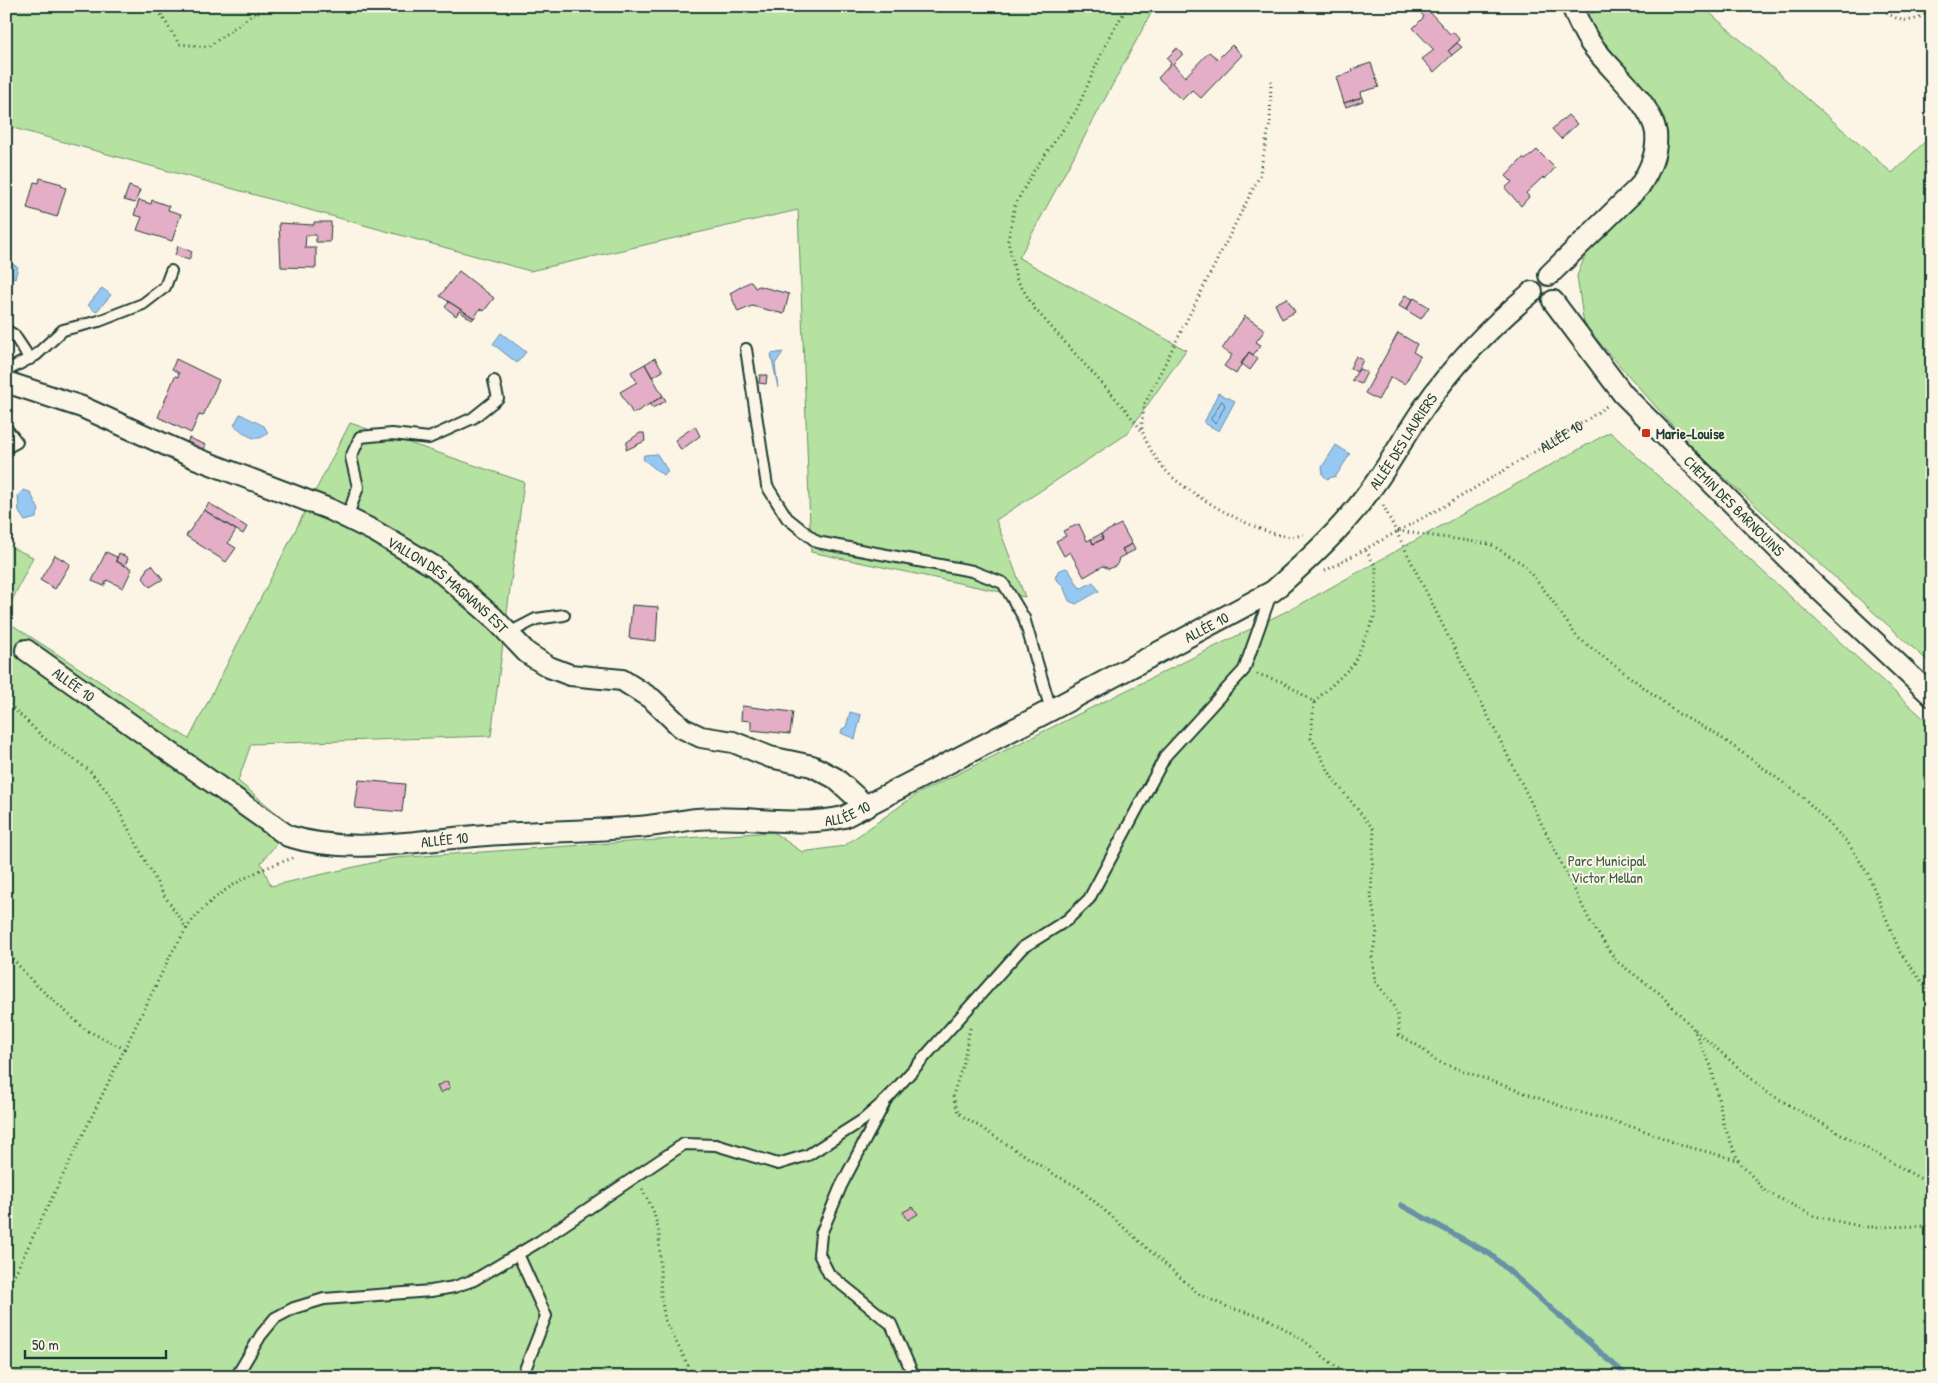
<svg xmlns="http://www.w3.org/2000/svg" width="1938" height="1383" font-family="'Patrick Hand',sans-serif">
<style>
.green{fill:#b5e2a0;stroke:#6a906a}
.water{fill:#97c8f3;stroke:#6790a7}
.lines{fill:none;stroke-linecap:round;stroke-linejoin:round}
.shore{stroke:#4f7580;stroke-width:1}
.stream{stroke:#6790a7;stroke-width:5.5}
.building{fill:#e3aec6;stroke:#1f3d34}
.lane-casing{stroke:#1f3d34;stroke-width:14}
.street-casing{stroke:#1f3d34;stroke-width:24}
.path{stroke:#1f3d34;stroke-width:3;stroke-dasharray:1 4;stroke-linecap:butt}
.lane{stroke:#fcf5e5;stroke-width:10}
.street{stroke:#fcf5e5;stroke-width:20}
.poi-dot{fill:#c8321e;stroke:#fcf5e5;stroke-width:2}
.labels{text-anchor:middle;dominant-baseline:central;stroke-width:4;stroke-linejoin:round;paint-order:stroke}
.poi-label{font-size:15px;font-weight:bold;fill:#1f3d34;stroke:#fcf5e5;text-anchor:start}
.street-label{font-size:15px;fill:#1f3d34;stroke:#fcf5e5}
.park-label{font-size:15px;fill:#3d5e4a;stroke:#fcf5e5}
</style>
<rect width="100%" height="100%" fill="#fcf5e5"/>
<filter id="ink" filterUnits="userSpaceOnUse"><feTurbulence type="fractalNoise" baseFrequency=".02" numOctaves="2"/><feDisplacementMap in="SourceGraphic" scale="10" xChannelSelector="R" yChannelSelector="G"/><feConvolveMatrix kernelMatrix="1 2 1 2 8 2 1 2 1" color-interpolation-filters="sRGB"/></filter>
<g filter="url(#ink)">
<path class="green" d="M6,6H1155L1019,258L1186,350L1127,434L996,520L1025,597L811,552L798,210L530,271L6,126Z
M1611,6H1702L1892,173L1932,135V665L1694,450L1584,325L1577,276L1587,251L1656,184L1666,137L1655,100L1617,59L1585,15Z
M350,423L524,482L491,736L251,744L238,781L291,825L261,863L271,886L394,858L773,832L802,852L844,846L917,794L1301,604L1610,432L1932,726V1377H6V621L189,739Z
M6,545L33,557L6,613Z"/>
<path class="water" d="M6,261L18,267L15,278L6,275Z
M102,288L111,295L96,312L88,305Z
M501,333L526,352L517,363L493,344Z
M783,352L775,364L778,388L771,354Z
M1218,393L1235,401L1219,431L1204,423Z
M240,414L264,426L268,433C255,445 246,434 234,425Z
M1336,445L1350,454L1336,476L1327,479L1323,475L1322,467Z
M657,454L668,471L663,475L643,459L644,455Z
M23,490L30,492L39,510L36,518L25,521L19,512L18,495Z
M1066,568L1069,570L1079,587L1082,588L1093,582L1099,591L1076,604L1069,601L1063,586L1055,578L1058,571Z
M850,712L861,715L855,739L841,733L842,729L846,727Z"/>
<g class="lines">
<path class="shore" d="M1222,401L1225,405L1217,422L1214,423L1211,419Z"/>
<path class="stream" d="M1401,1205L1490,1254L1628,1377"/>
</g>
<path class="building" d="M1427,9L1450,34L1453,32L1460,40L1448,51L1452,55L1434,72L1422,59L1434,50L1413,28L1424,17L1421,13Z
M1457,43L1462,47L1452,55L1448,51Z
M1232,45L1242,55L1201,98L1192,90L1182,100L1158,78L1171,64L1167,58L1177,48L1183,54L1173,64L1185,77L1209,52L1218,59Z
M1371,63L1379,87L1361,92L1362,97L1344,103L1336,77L1353,72L1352,69Z
M1362,97L1363,101L1346,107L1344,103Z
M1568,115L1577,124L1561,139L1552,129Z
M1537,150L1555,168L1545,179L1543,177L1526,193L1529,197L1521,206L1505,188L1512,182L1506,176L1523,158L1525,160Z
M40,178L62,184L61,186L66,188L57,217L27,208L34,182L39,183Z
M129,186L140,190L135,203L124,200Z
M139,200L151,204L152,200L169,206L168,210L181,214L172,241L137,230L142,217L134,215Z
M314,222H331L330,242H316V235H306L305,248H316V268L281,267L279,223L314,225Z
M178,246L192,252L189,260L175,255Z
M459,271L494,298L484,311L480,309L474,318L440,296Z
M751,281L755,288L759,286L789,294L784,314L752,306L738,312L730,293Z
M1405,295L1413,299L1406,310L1399,306Z
M1287,298L1295,312L1282,319L1275,304Z
M1414,298L1429,307L1421,319L1406,310Z
M449,302L474,318L472,320L459,311L456,316L445,307Z
M1245,316L1265,330L1256,342L1261,345L1253,355L1249,352L1236,374L1224,366L1232,355L1222,349Z
M1398,333L1417,344L1413,352L1420,356L1405,384L1391,377L1378,400L1365,393Z
M1249,352L1258,359L1250,370L1241,363Z
M1356,356L1363,360L1357,372L1350,368Z
M655,358L663,371L652,377L645,364Z
M176,359L219,380L203,416L199,415L191,433L158,417L175,376L178,377L179,373L172,369Z
M645,364L663,396L633,414L620,392L637,382L631,372Z
M1359,369L1367,372L1361,384L1352,380Z
M760,375H767L766,384L759,383Z
M663,396L666,401L652,408L650,404Z
M695,426L700,436L681,450L675,440Z
M640,433H644L645,441L626,450L627,442Z
M189,438L206,445L203,451L185,448Z
M209,503L247,527L243,534L204,510Z
M204,510L236,530L228,543L236,548L226,562L186,536Z
M1079,524L1087,541L1091,539L1093,544L1103,539L1101,534L1121,524L1132,544L1122,549L1125,555L1119,558L1117,565L1109,569L1103,566L1084,577L1070,552L1064,556L1056,541L1066,536L1063,531Z
M1101,534L1103,539L1093,544L1091,539Z
M1132,544L1135,550L1125,555L1122,549Z
M106,552L117,557L116,561L132,569L123,588L107,580L104,586L92,581Z
M119,553L128,558L125,566L116,561Z
M55,555L70,564L55,589L40,580Z
M152,565L163,579L150,587L143,578L147,568Z
M632,605L658,607L656,641L629,638Z
M742,706L793,712L790,734L751,730V721L741,720Z
M359,780L405,784L402,812L355,808Z
M447,1081L450,1088L440,1093L437,1086Z
M913,1207L918,1214L908,1220L903,1212Z"/>
<g class="lines">
<defs>
<path id="lane" d="M6,330L14,335L30,359
M746,349L767,486L787,518L817,542L972,571L1003,583L1024,618L1051,710
M6,371L36,355L63,330L99,321L143,304L165,287L171,271
M6,428L17,442L6,448
M347,518L358,487L351,457L360,437L392,434L429,438L473,418L498,398L494,381
M509,633L536,619L564,615
M884,1104L841,1186L821,1234L819,1254L829,1274L891,1324L914,1377
M518,1254L546,1316L522,1377
M236,1377L261,1335L275,1318L294,1308L324,1299L431,1291L454,1287L474,1280L540,1241L684,1144L716,1145L778,1164L808,1155L863,1120L887,1099L1022,948L1067,920L1089,899L1166,755L1244,670L1271,594"/>
<g id="street">
<path d="M1549,275L1639,187C1649,172 1658,152 1656,133C1652,103 1609,69 1591,44C1583,32 1577,19 1572,6"/>
<path id="s2" d="M1553,301L1623,394L1806,577L1932,696"/>
<path id="s3" d="M6,382L82,407L195,458L329,509L374,531L435,567L493,617L527,653L549,667L570,675L622,680L652,699L682,728L701,737L733,742L770,757L812,766L835,778L867,807"/>
<path id="s4" d="M26,650L288,836C348,855 413,841 475,836C529,831 584,832 638,827C658,826 677,821 697,819C746,815 796,828 844,817L1051,710L1273,591C1307,561 1344,527 1371,489C1390,464 1405,435 1423,409C1453,365 1491,326 1532,292"/>
</g>
</defs>
<use href="#lane" class="lane-casing"/>
<use href="#street" class="street-casing"/>
<g class="path">
<path d="M156,6L179,44L208,47L253,14L284,6"/>
<path d="M1128,6L1109,37L1076,111L1033,172L1015,205L1008,240L1016,278L1035,309L1125,409L1142,431"/>
<path d="M1879,6C1898,23 1911,26 1932,9"/>
<path d="M1593,12L1611,6"/>
<path d="M1271,81L1270,123L1259,177L1145,403C1144,411 1140,425 1143,433C1147,446 1158,462 1167,472C1187,493 1256,533 1285,536C1291,537 1298,536 1304,535"/>
<path d="M1383,505L1590,921L1616,961L1659,993L1693,1028L1711,1066L1724,1125L1738,1160L1765,1191L1814,1216L1864,1227L1932,1226"/>
<path d="M1398,531L1490,544L1523,564L1549,596L1577,637L1679,714L1715,733L1803,797L1848,843L1868,874L1900,952L1932,996"/>
<path id="s1" d="M1325,571L1450,503L1587,420L1608,405"/>
<path d="M1257,674L1283,682L1314,702L1311,738L1333,779L1374,830L1371,896L1377,932L1372,956L1375,981L1392,1003L1398,1016L1399,1035L1420,1047L1436,1061L1469,1073L1572,1110L1640,1129L1681,1145L1738,1160"/>
<path d="M6,701L44,738L89,770L111,796L162,892L187,929"/>
<path d="M1314,702L1353,665L1375,616L1376,567L1365,549"/>
<path d="M6,951L33,982L86,1030L125,1049"/>
<path d="M970,1028L963,1064L953,1095L958,1113L1057,1176L1078,1187L1200,1295L1230,1308L1267,1318L1303,1340L1349,1377"/>
<path d="M1695,1030L1768,1093L1932,1185"/>
<path d="M642,1189L653,1210L659,1232L661,1297L665,1320L694,1377"/>
<path d="M6,1292L172,952C179,942 185,929 193,920C218,889 257,869 294,858"/>
</g>
<use href="#lane" class="lane"/>
<use href="#street" class="street"/>
</g>
</g>
<rect class="poi-dot" x="1641" y="428" width="10" height="10" rx="2.5"/>
<g class="labels">
<g class="poi-label">
<text x="1656" y="433">Marie-Louise</text>
</g>
<g class="street-label">
<text stroke="none"><textPath href="#s1" startOffset="272">ALLÉE 10</textPath></text>
<text stroke="none"><textPath href="#s4" startOffset="1564">ALLÉE DES LAURIERS</textPath></text>
<text stroke="none"><textPath href="#s2" startOffset="274">CHEMIN DES BARNOUINS</textPath></text>
<text stroke="none"><textPath href="#s3" startOffset="489">VALLON DES MAGNANS EST</textPath></text>
<text stroke="none"><textPath href="#s4" startOffset="1289">ALLÉE 10</textPath></text>
<text stroke="none"><textPath href="#s4" startOffset="59">ALLÉE 10</textPath></text>
<text stroke="none"><textPath href="#s4" startOffset="884">ALLÉE 10</textPath></text>
<text stroke="none"><textPath href="#s4" startOffset="479">ALLÉE 10</textPath></text>
</g>
<g class="park-label">
<text x="1607" y="860">Parc Municipal<tspan x="1607" dy="17">Victor Mellan</tspan></text>
</g>
</g>
<rect width="1938" height="1383" fill="none" stroke="#fcf5e5" stroke-width="25"/>
<rect x="12" y="12" width="1913" height="1358" fill="none" stroke="#1f3d34" stroke-width="2" filter="url(#ink)"/>
<path d="M25 1350v8h141v-8" fill="none" stroke="#1f3d34" stroke-width="2.5"/>
<text x="32" y="1350" font-size="15" fill="#1f3d34" stroke="#fcf5e5" stroke-width="4" paint-order="stroke">50 m</text>
</svg>
